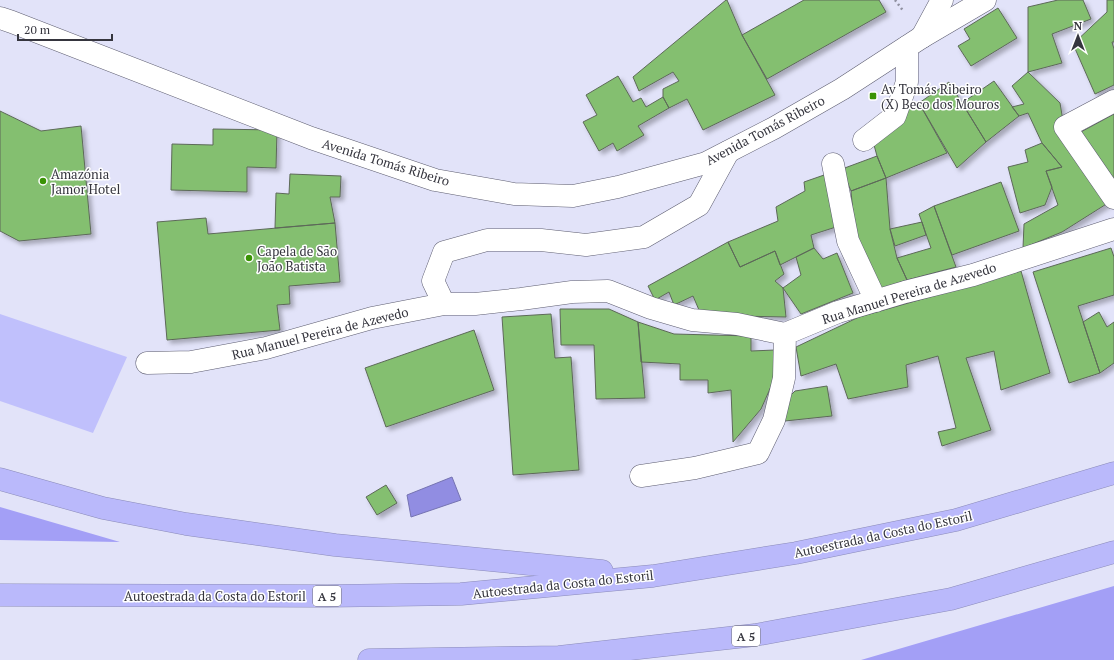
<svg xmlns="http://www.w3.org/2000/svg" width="1114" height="660" font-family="'PT Serif',serif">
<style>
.green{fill:#c0c0fc}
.forest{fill:#a39ff6}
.water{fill:#918de2;stroke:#7573b1}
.building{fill:#84bf70;stroke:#5d6959;filter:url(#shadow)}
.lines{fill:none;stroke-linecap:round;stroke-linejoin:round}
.minor-casing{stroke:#5d5d70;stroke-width:23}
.tertiary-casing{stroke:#5d5d70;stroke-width:23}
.motorway-casing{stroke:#8b8bb9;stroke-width:23}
.path{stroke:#8f90a0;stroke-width:2.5;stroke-dasharray:2 3;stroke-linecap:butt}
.minor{stroke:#fff;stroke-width:22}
.tertiary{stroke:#fff;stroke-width:22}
.motorway{stroke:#bab9fb;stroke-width:22}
.poi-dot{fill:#3a9305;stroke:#fff;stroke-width:1.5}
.labels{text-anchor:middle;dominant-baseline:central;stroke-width:3;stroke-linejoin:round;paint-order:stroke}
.shield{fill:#fff;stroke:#727278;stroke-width:1}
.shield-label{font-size:12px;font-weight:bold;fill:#35353e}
.poi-label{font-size:13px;fill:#35353e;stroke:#fff;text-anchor:start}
.street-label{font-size:13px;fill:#35353e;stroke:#fff}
</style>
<defs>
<filter id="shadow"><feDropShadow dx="3.5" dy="3.5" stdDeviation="2" flood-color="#0004"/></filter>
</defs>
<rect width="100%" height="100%" fill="#e2e3f9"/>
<path class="green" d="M0,314L127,357L93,433L0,401Z"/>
<path class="forest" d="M0,507L120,542L0,540Z
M1114,586V660H861Z"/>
<path class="water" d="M452,477L461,500L411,517L407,495Z"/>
<path class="building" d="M726,0H727L742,35L775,95L703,130L687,99L669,108L663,97V89L679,81L673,72L639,91L633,77Z
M804,0H879L886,12L767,79L742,35Z
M1058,0H1083L1091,19L1052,34L1062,63L1028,72V7Z
M1107,0H1114V42H1112L1114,49V85L1095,94L1073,44L1107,12Z
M998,8L1017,38L971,66L958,46L970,39L964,29Z
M1028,72L1060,103L1064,127L1108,203L1062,232L1023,248L1024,224L1058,205L1046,171L1062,167L1042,143L1028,113L1019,116L1012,107L1024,104L1012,86Z
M618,76L633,102L641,98L646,107L663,97L669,108L638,126L644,135L617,151L613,143L599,151L583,122L597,115L586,95Z
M994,81L1019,116L986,142L962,103Z
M949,82L986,142L957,168L919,103Z
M919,103L947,153L886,178L877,156L871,134Z
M0,111L41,131L81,126L91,234L19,241L0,231Z
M1114,114V195L1079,133Z
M213,129L277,130L276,168L247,167V192L171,190L172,144L213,145Z
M1042,143L1062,167L1046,171L1052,187L1045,205L1020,213L1008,167L1028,162L1025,150Z
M877,156L886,178L851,191L842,169Z
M290,174L341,176L340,197H330L335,223L275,228L276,193L289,194Z
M827,174L836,227L811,235L814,248L780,265L775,251L740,267L728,242L778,221L776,207L805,191L804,182Z
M886,178L890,229L897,258L907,280L880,289L855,235L851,191Z
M1001,182L1019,231L952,255L934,206Z
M934,206L956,267L907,280L897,258L931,248L919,214Z
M206,218L208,234L335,223L340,282L289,286L290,304L277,305L280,330L167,340L157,222Z
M922,222L926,235L895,246L890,229Z
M728,242L740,267L775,251L784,274L775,281L783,288L786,317L735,316L699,310L693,296L674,305L669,292L655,300L648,286Z
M814,248L823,259L837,253L853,293L801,314L783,288L801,275L796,257Z
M1111,248L1114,257V295L1078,306L1100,373L1069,383L1033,272Z
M1021,271L1050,373L1001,390L994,351L966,358L991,430L942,446L938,432L956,428L938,356L906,365L908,387L848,399L836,364L801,376L796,347L859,317Z
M560,309H609L638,322L645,398L596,399L594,345H561Z
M1099,312L1107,327L1114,322V363L1100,373L1083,322Z
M551,314L555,358L571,357L579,470L513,475L502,317Z
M638,322L674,334L751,336V351L775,350L773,382L761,409L733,442L731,390L708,393V380H680V364L641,362Z
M474,330L494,390L386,427L365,368Z
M827,386L832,416L785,421L788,398L795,391Z
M386,485L397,503L377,515L366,497Z"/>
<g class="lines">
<defs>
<path id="minor" d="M922,37L942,0
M1114,101L1065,127L1114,198
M864,140L895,116L907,82V47
M833,164L848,241L876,301
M444,304L433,281L444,252L487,240H541L586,245L644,237L699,205L728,152
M147,363L191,362L266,348L372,318L444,304H475L521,299L572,292L608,291L651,308L692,320L737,324L785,334L838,312L905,292L973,275L1114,229
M641,476L695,468L758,453L774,420L784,378L785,334"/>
<path id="tertiary" d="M0,18L12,22L311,138L435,180L514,194L573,196L618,187L706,163L774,128L842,89L922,37L985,0"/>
<path id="motorway" d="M0,479L103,508L186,524L335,545L602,571
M0,595L327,596L461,594L653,576L796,553L956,520L1114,473
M369,660L559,657L755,635L951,599L1114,552"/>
</defs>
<use href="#minor" class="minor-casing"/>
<use href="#tertiary" class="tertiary-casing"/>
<use href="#motorway" class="motorway-casing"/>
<path class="path" d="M895,0L904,12"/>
<use href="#minor" class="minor"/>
<use href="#tertiary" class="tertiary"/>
<use href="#motorway" class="motorway"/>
</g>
<g class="poi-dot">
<rect x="869" y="92" width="8" height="8" rx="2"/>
<circle cx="43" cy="181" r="4"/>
<circle cx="249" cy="258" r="4"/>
</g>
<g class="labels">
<g class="shield">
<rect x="313" y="586" width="28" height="20" rx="3"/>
<rect x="732" y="626" width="28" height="20" rx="3"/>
</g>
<g class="shield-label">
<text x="327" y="596">A 5</text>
<text x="746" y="636">A 5</text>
</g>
<g class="poi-label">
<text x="881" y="89">Av Tomás Ribeiro<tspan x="881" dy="15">(X) Beco dos Mouros</tspan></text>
<text x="51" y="174">Amazónia<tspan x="51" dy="15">Jamor Hotel</tspan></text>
<text x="257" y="251">Capela de São<tspan x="257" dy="15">João Batista</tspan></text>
</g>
<g class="street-label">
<text transform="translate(765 130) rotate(-28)">Avenida Tomás Ribeiro</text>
<text transform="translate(386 162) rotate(17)">Avenida Tomás Ribeiro</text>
<text transform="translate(909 293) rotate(-17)">Rua Manuel Pereira de Azevedo</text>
<text transform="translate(320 333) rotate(-14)">Rua Manuel Pereira de Azevedo</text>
<text transform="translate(883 534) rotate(-12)">Autoestrada da Costa do Estoril</text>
<text transform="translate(563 584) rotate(-6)">Autoestrada da Costa do Estoril</text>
<text x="215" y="596">Autoestrada da Costa do Estoril</text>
</g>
</g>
<g transform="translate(1078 36)" stroke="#ffffff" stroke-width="3" paint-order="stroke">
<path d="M0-3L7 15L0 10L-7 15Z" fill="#35353e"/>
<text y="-6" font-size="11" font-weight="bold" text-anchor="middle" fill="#35353e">N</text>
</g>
<path d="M18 34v6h94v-6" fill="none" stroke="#35353e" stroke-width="2"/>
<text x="24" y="34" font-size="12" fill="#35353e" stroke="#ffffff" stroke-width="3" paint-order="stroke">20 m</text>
</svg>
